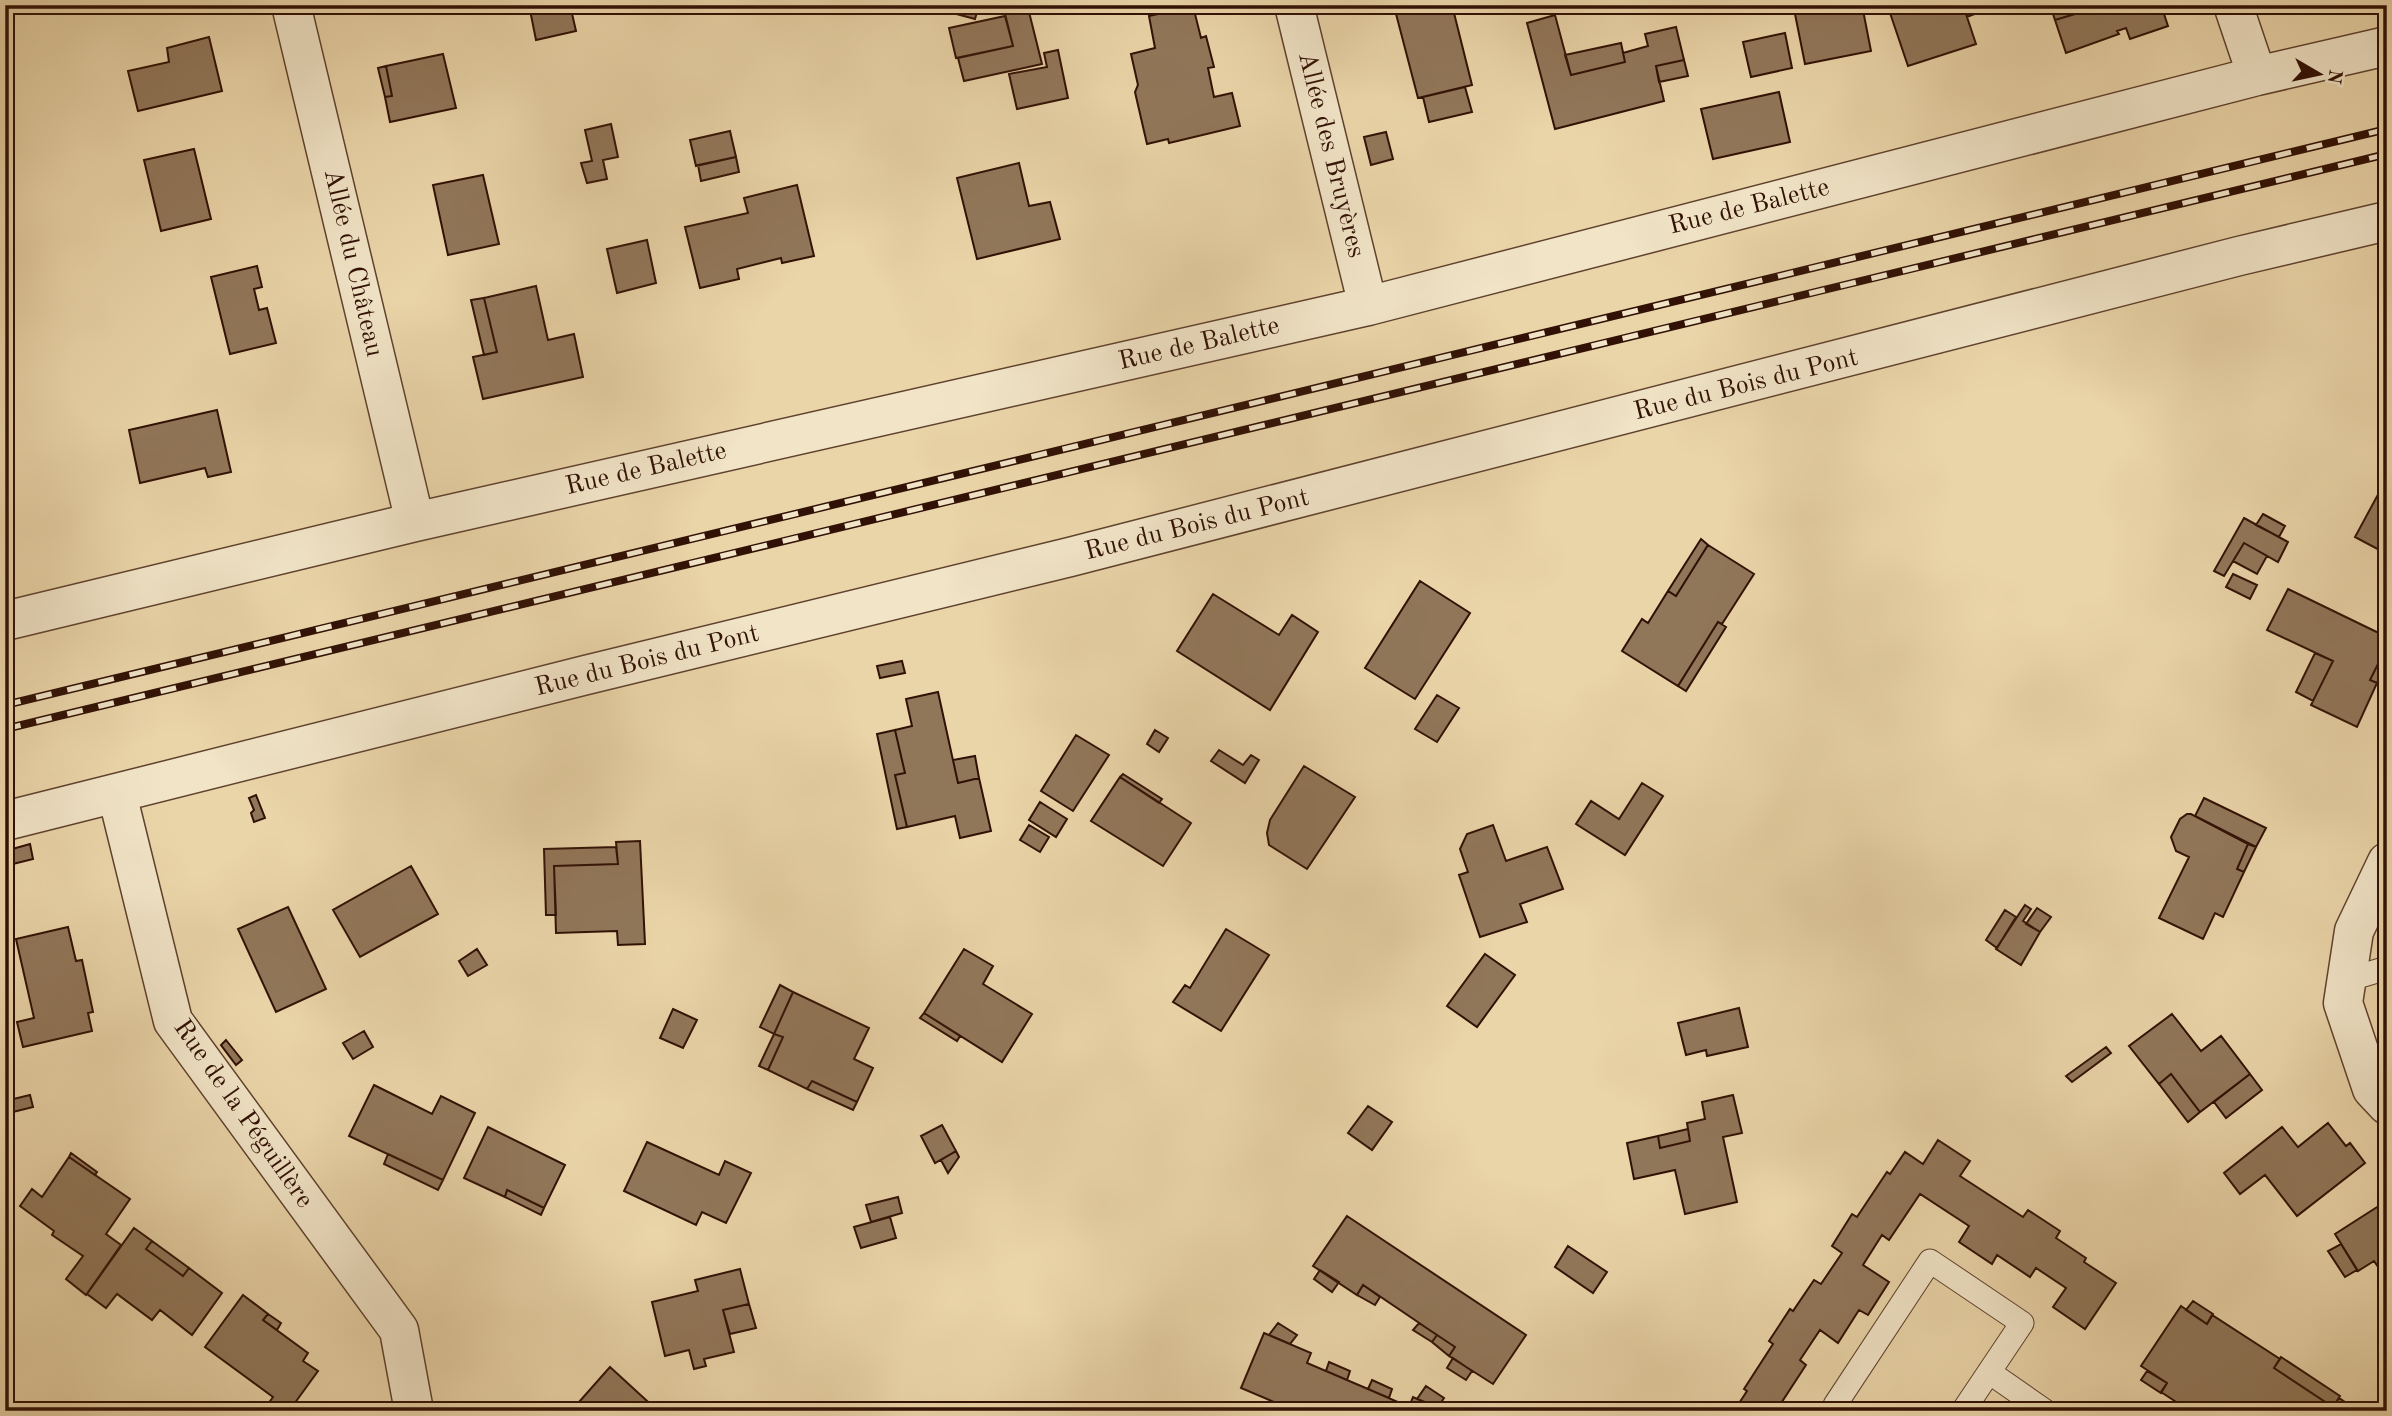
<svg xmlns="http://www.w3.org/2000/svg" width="2392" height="1416" font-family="'Old Standard TT',serif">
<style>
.building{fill:#91775a;stroke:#311105;stroke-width:2}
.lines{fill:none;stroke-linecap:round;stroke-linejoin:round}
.service-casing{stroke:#5f422e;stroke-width:25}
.minor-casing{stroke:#5f422e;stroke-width:41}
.service{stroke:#f1e4c7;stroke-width:23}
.minor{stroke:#f1e4c7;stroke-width:38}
.rail-casing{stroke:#311105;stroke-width:8}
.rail{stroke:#f1e4c7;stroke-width:5;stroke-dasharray:16;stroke-linecap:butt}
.labels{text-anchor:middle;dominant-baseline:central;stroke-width:7;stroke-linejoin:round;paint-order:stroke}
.street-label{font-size:26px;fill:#311105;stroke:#f1e4c7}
</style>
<rect width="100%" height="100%" fill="#ead5a9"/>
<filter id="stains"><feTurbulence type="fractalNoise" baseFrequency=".00286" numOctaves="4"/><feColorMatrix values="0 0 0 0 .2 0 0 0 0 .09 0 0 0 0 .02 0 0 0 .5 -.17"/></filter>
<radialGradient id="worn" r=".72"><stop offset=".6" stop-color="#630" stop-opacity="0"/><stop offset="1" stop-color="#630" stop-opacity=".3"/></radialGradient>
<path class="building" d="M131,5H163L133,13Z
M553,5H570L576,31L536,40L530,10Z
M876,5H908L906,13Z
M923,5H979L975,19Z
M1414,5H1452L1472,85L1418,98L1395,10Z
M1809,5H1862L1871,51L1805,64L1794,9Z
M1914,5H1963L1976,44L1908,66L1890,13Z
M1963,5H1986L1988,9L1967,17Z
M2050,5H2072L2075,14L2055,20Z
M2072,5H2161L2168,26L2130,39L2126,28L2117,31L2119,34L2066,53L2055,20L2075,14Z
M1193,6L1201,38L1206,36L1214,67L1208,68L1214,97L1232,93L1240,126L1169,143L1168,139L1147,144L1135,92L1138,85L1131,54L1155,48L1149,16Z
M1028,8L1042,64L964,81L958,58L1013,46L1005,14Z
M1555,15L1571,75L1625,62L1623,53L1648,46L1645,34L1676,27L1684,60L1656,66L1664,101L1555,129L1527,23Z
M1005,16L1013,46L956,58L949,28Z
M1785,33L1792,68L1751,77L1743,42Z
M209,37L222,91L138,111L128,71L169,62L167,48Z
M1621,43L1625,62L1571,75L1565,55Z
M1058,50L1068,98L1017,109L1009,74L1047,67L1044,53Z
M443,54L456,108L390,122L385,97L392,96L386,66Z
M1684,60L1688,76L1659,82L1656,66Z
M386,66L392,96L385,97L378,68Z
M1465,87L1472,112L1429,122L1423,97Z
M1779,92L1790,142L1713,159L1701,109Z
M611,124L618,157L603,160L607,179L587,183L581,163L592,161L585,130Z
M730,131L736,157L696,166L690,140Z
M1386,132L1393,159L1371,165L1364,137Z
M194,149L211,219L161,231L144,160Z
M736,157L739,172L701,181L698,165Z
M1019,163L1029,206L1050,202L1060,239L977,259L957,178Z
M483,175L499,244L448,255L433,185Z
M797,185L814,256L782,263L781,258L737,269L739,279L700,288L685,227L748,213L744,198Z
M647,240L656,283L617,293L607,249Z
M257,266L262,287L254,289L259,310L267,308L276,343L230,354L211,277Z
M536,286L548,340L574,334L583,377L483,399L473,357L497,352L484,298Z
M484,298L497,352L484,355L471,300Z
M217,410L231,472L208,477L205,468L140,483L129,430Z
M2387,478V554L2355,537Z
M2263,514L2285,526L2279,537L2256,525Z
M2244,518L2288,542L2278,562L2244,543L2224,576L2214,571Z
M1701,539L1708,545L1676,596L1668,591Z
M2244,543L2267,556L2257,574L2233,561Z
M1708,545L1754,574L1722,624L1718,622L1678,686L1622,651L1642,619L1648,623L1668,591L1676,596Z
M2233,574L2257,585L2250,599L2226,587Z
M1420,581L1470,613L1415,699L1365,668Z
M2288,589L2387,637V646L2370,680L2377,683L2357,727L2311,705L2333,661L2267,630Z
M1213,594L1279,635L1292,615L1318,632L1270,710L1177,651Z
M1718,622L1726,627L1686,691L1678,686Z
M2387,646V664L2377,683L2370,680Z
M2315,653L2333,661L2313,701L2296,692Z
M902,661L905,673L880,678L877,666Z
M938,692L958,783L979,778L991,831L960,838L955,816L907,827L895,775L905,773L895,730L912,726L906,699Z
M1437,695L1459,708L1437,742L1415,729Z
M895,730L905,773L895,775L907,827L897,829L877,734Z
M1155,730L1168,738L1159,752L1147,744Z
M1076,735L1109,755L1073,811L1041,791Z
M1219,750L1243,765L1251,755L1259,760L1245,783L1211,761Z
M975,756L979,778L958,783L953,760Z
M1304,766L1355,797L1307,869L1269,845L1267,833L1270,820Z
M1123,774L1162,799L1159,803L1120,777Z
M1120,777L1191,823L1163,866L1091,821Z
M1642,783L1663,796L1625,855L1576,824L1591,801L1619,819Z
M256,795L265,818L254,822L251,813L254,810L249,798Z
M2204,798L2266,828L2256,847L2195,816Z
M1040,802L1067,819L1056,837L1029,820Z
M2187,814H2191L2248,844L2237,869L2244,872L2223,917L2215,913L2203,939L2159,918L2189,857L2176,851L2171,837L2180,819Z
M1029,825L1049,837L1040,852L1020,840Z
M1493,825L1506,861L1547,847L1563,889L1520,904L1527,922L1480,937L1459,875L1468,872L1460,849L1467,834Z
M640,841L645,944L618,945L617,931L556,933L554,866L618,864L616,842Z
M30,844L33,859L5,866V851Z
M2248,844L2256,847L2244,872L2237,869Z
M616,847L618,864L554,866L556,915H546L544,849Z
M411,866L438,914L360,957L333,910Z
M2025,905L2031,909L2023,921L2040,932L2021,965L1996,949Z
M288,907L326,989L276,1012L238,929Z
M2037,908L2051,917L2040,932L2026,924Z
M2005,910L2016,917L1997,948L1986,940Z
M68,927L76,961L82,960L93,1012L88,1013L92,1031L23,1047L17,1022L34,1018L16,939Z
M1226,929L1269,955L1221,1031L1173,1002L1185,985L1190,988Z
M477,949L487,965L468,976L459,961Z
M964,949L993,966L983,984L1032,1014L1002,1062L924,1013Z
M1485,954L1515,975L1477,1027L1447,1006Z
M780,985L793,992L774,1034L760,1027Z
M793,992L869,1028L854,1059L873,1068L857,1102L812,1081L807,1089L768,1070L783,1037L774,1034Z
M1739,1008L1748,1047L1707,1056L1706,1050L1686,1055L1678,1023Z
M673,1009L697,1020L683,1048L660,1038Z
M924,1013L960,1036L957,1041L920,1018Z
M2172,1014L2201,1051L2221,1036L2250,1074L2200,1112L2171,1074L2159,1084L2129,1046Z
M364,1031L373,1047L353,1059L343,1043Z
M774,1034L783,1037L768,1070L759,1066Z
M226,1040L242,1060L236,1065L221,1045Z
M2106,1047L2111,1053L2072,1082L2066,1076Z
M2171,1074L2200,1112L2188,1122L2159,1084Z
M2250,1074L2262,1090L2226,1118L2214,1102Z
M812,1081L857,1102L853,1110L807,1089Z
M374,1085L432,1114L441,1096L475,1113L443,1180L349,1136Z
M30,1095L33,1107L5,1114V1101Z
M1733,1095L1742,1133L1723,1137L1737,1202L1685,1214L1675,1170L1634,1179L1627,1143L1658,1136L1660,1148L1690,1141L1687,1123L1705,1119L1702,1102Z
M1368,1106L1392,1122L1372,1150L1348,1133Z
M2328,1123L2346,1146L2350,1143L2365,1163L2297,1216L2265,1175L2240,1194L2224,1173L2282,1127L2298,1147Z
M942,1125L956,1151L935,1163L921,1136Z
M488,1127L565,1165L544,1208L507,1190L505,1197L464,1178Z
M1688,1129L1690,1141L1660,1148L1658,1136Z
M1938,1140L1970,1161L1960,1176L2023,1217L2028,1210L2060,1231L2056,1238L2086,1258L2084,1262L2116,1283L2085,1329L2053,1307L2066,1288L2036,1268L2030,1277L1997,1255L1992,1264L1959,1242L1969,1226L1920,1194L1889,1240L1882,1235L1863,1265L1889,1282L1868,1315L1859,1310L1838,1343L1820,1330L1800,1360L1806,1365L1776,1411H1734L1747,1391L1744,1389L1773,1344L1769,1341L1790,1309L1793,1311L1814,1280L1821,1284L1842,1253L1832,1246L1852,1214L1857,1217L1887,1172L1890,1174L1905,1152L1923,1164Z
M647,1142L719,1175L725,1161L751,1173L726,1223L702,1212L696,1225L624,1191Z
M956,1151L959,1157L948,1173L941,1160Z
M71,1153L97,1172L95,1175L69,1157Z
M388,1154L443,1180L438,1190L384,1164Z
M69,1157L130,1199L106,1234L121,1245L86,1295L66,1279L83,1256L52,1235L54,1231L20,1206L32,1189L42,1197Z
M507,1190L544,1208L541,1215L505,1197Z
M898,1197L902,1213L871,1222L866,1205Z
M2385,1202L2387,1204V1280L2374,1261L2358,1271L2335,1234Z
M1347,1216L1526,1335L1493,1384L1449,1356L1455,1347L1437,1335L1363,1285L1357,1295L1313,1266Z
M890,1217L896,1238L861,1248L854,1227Z
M134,1228L152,1241L146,1249L183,1276L189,1268L222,1293L192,1335L160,1310L152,1320L117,1294L106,1308L87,1294Z
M152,1241L189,1268L183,1276L146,1249Z
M2341,1244L2357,1270L2345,1277L2328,1251Z
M1568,1246L1607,1272L1593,1293L1555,1267Z
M740,1269L749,1304L723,1310L734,1352L704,1359L706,1366L694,1369L689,1350L665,1356L652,1302L698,1291L695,1280Z
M1320,1270L1339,1282L1332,1292L1314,1279Z
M1363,1285L1380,1297L1375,1305L1357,1295Z
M243,1295L268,1314L263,1320L308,1353L303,1361L318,1371L289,1411H277L268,1404L273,1397L205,1347Z
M2193,1301L2213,1314L2207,1324L2186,1310Z
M749,1304L756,1328L730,1334L723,1310Z
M2181,1306L2207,1324L2212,1315L2280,1359L2274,1368L2333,1407L2339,1398L2358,1411H2209L2201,1406L2198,1411H2190L2161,1392L2167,1383L2141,1366Z
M268,1314L281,1323L277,1330L263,1320Z
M1278,1323L1297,1335L1290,1344L1269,1335Z
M1419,1323L1437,1335L1432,1342L1413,1330Z
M1264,1333L1311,1353L1307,1363L1368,1389L1409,1407L1413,1397L1446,1411H1295L1241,1388Z
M1437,1335L1455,1347L1449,1356L1432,1342Z
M2281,1357L2340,1396L2333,1407L2274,1368Z
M1453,1358L1472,1371L1466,1380L1447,1368Z
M1329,1362L1350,1371L1347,1380L1326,1371Z
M610,1367L658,1411H571Z
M2147,1371L2167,1383L2161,1393L2141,1380Z
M1372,1380L1392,1389L1389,1398L1368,1389Z
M1426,1386L1444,1398L1438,1407L1417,1399Z"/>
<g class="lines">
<defs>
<path id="service" d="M2347,980L2387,968
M1989,1372L2045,1411
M1844,1411L1835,1405L1930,1261L2022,1323L1963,1411"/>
<path id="minor" d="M291,5L415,522
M1294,5L1368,306
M2233,5L2257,76
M5,621L415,522L1368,306L2257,76L2387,46
M117,794L173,1021L399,1330L414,1411
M5,821L586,675L1070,557L2239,256L2387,221
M2387,862L2354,931L2343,1003L2372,1089L2387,1105"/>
</defs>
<use href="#service" class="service-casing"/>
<use href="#minor" class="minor-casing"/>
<use href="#service" class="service"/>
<use href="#minor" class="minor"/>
<defs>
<path id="rail" d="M5,705L2387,129
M5,729L2387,154"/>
</defs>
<use href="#rail" class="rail-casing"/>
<use href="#rail" class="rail"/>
</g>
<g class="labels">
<g class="street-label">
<text transform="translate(1331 155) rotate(76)">Allée des Bruyères</text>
<text transform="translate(1749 207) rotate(-14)">Rue de Balette</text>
<text transform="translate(353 263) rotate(77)">Allée du Château</text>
<text transform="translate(1199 344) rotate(-13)">Rue de Balette</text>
<text transform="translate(1746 385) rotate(-14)">Rue du Bois du Pont</text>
<text transform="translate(646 469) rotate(-13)">Rue de Balette</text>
<text transform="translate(1197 525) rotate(-14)">Rue du Bois du Pont</text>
<text transform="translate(647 661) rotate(-14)">Rue du Bois du Pont</text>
<text transform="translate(243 1114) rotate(55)">Rue de la Péguillère</text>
</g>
</g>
<rect width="2392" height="1416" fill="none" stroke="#ead5a9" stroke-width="28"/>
<rect x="7" y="7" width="2378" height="1402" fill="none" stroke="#311105" stroke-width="3.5"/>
<rect x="14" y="14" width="2364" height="1388" fill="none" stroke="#311105" stroke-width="2"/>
<g transform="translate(2319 74) rotate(99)" stroke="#f1e4c7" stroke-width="5" paint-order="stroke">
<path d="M0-5L12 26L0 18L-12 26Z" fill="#311105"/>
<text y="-10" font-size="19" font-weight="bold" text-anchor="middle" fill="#311105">N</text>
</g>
<rect width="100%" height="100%" filter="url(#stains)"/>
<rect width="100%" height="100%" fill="url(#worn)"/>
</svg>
